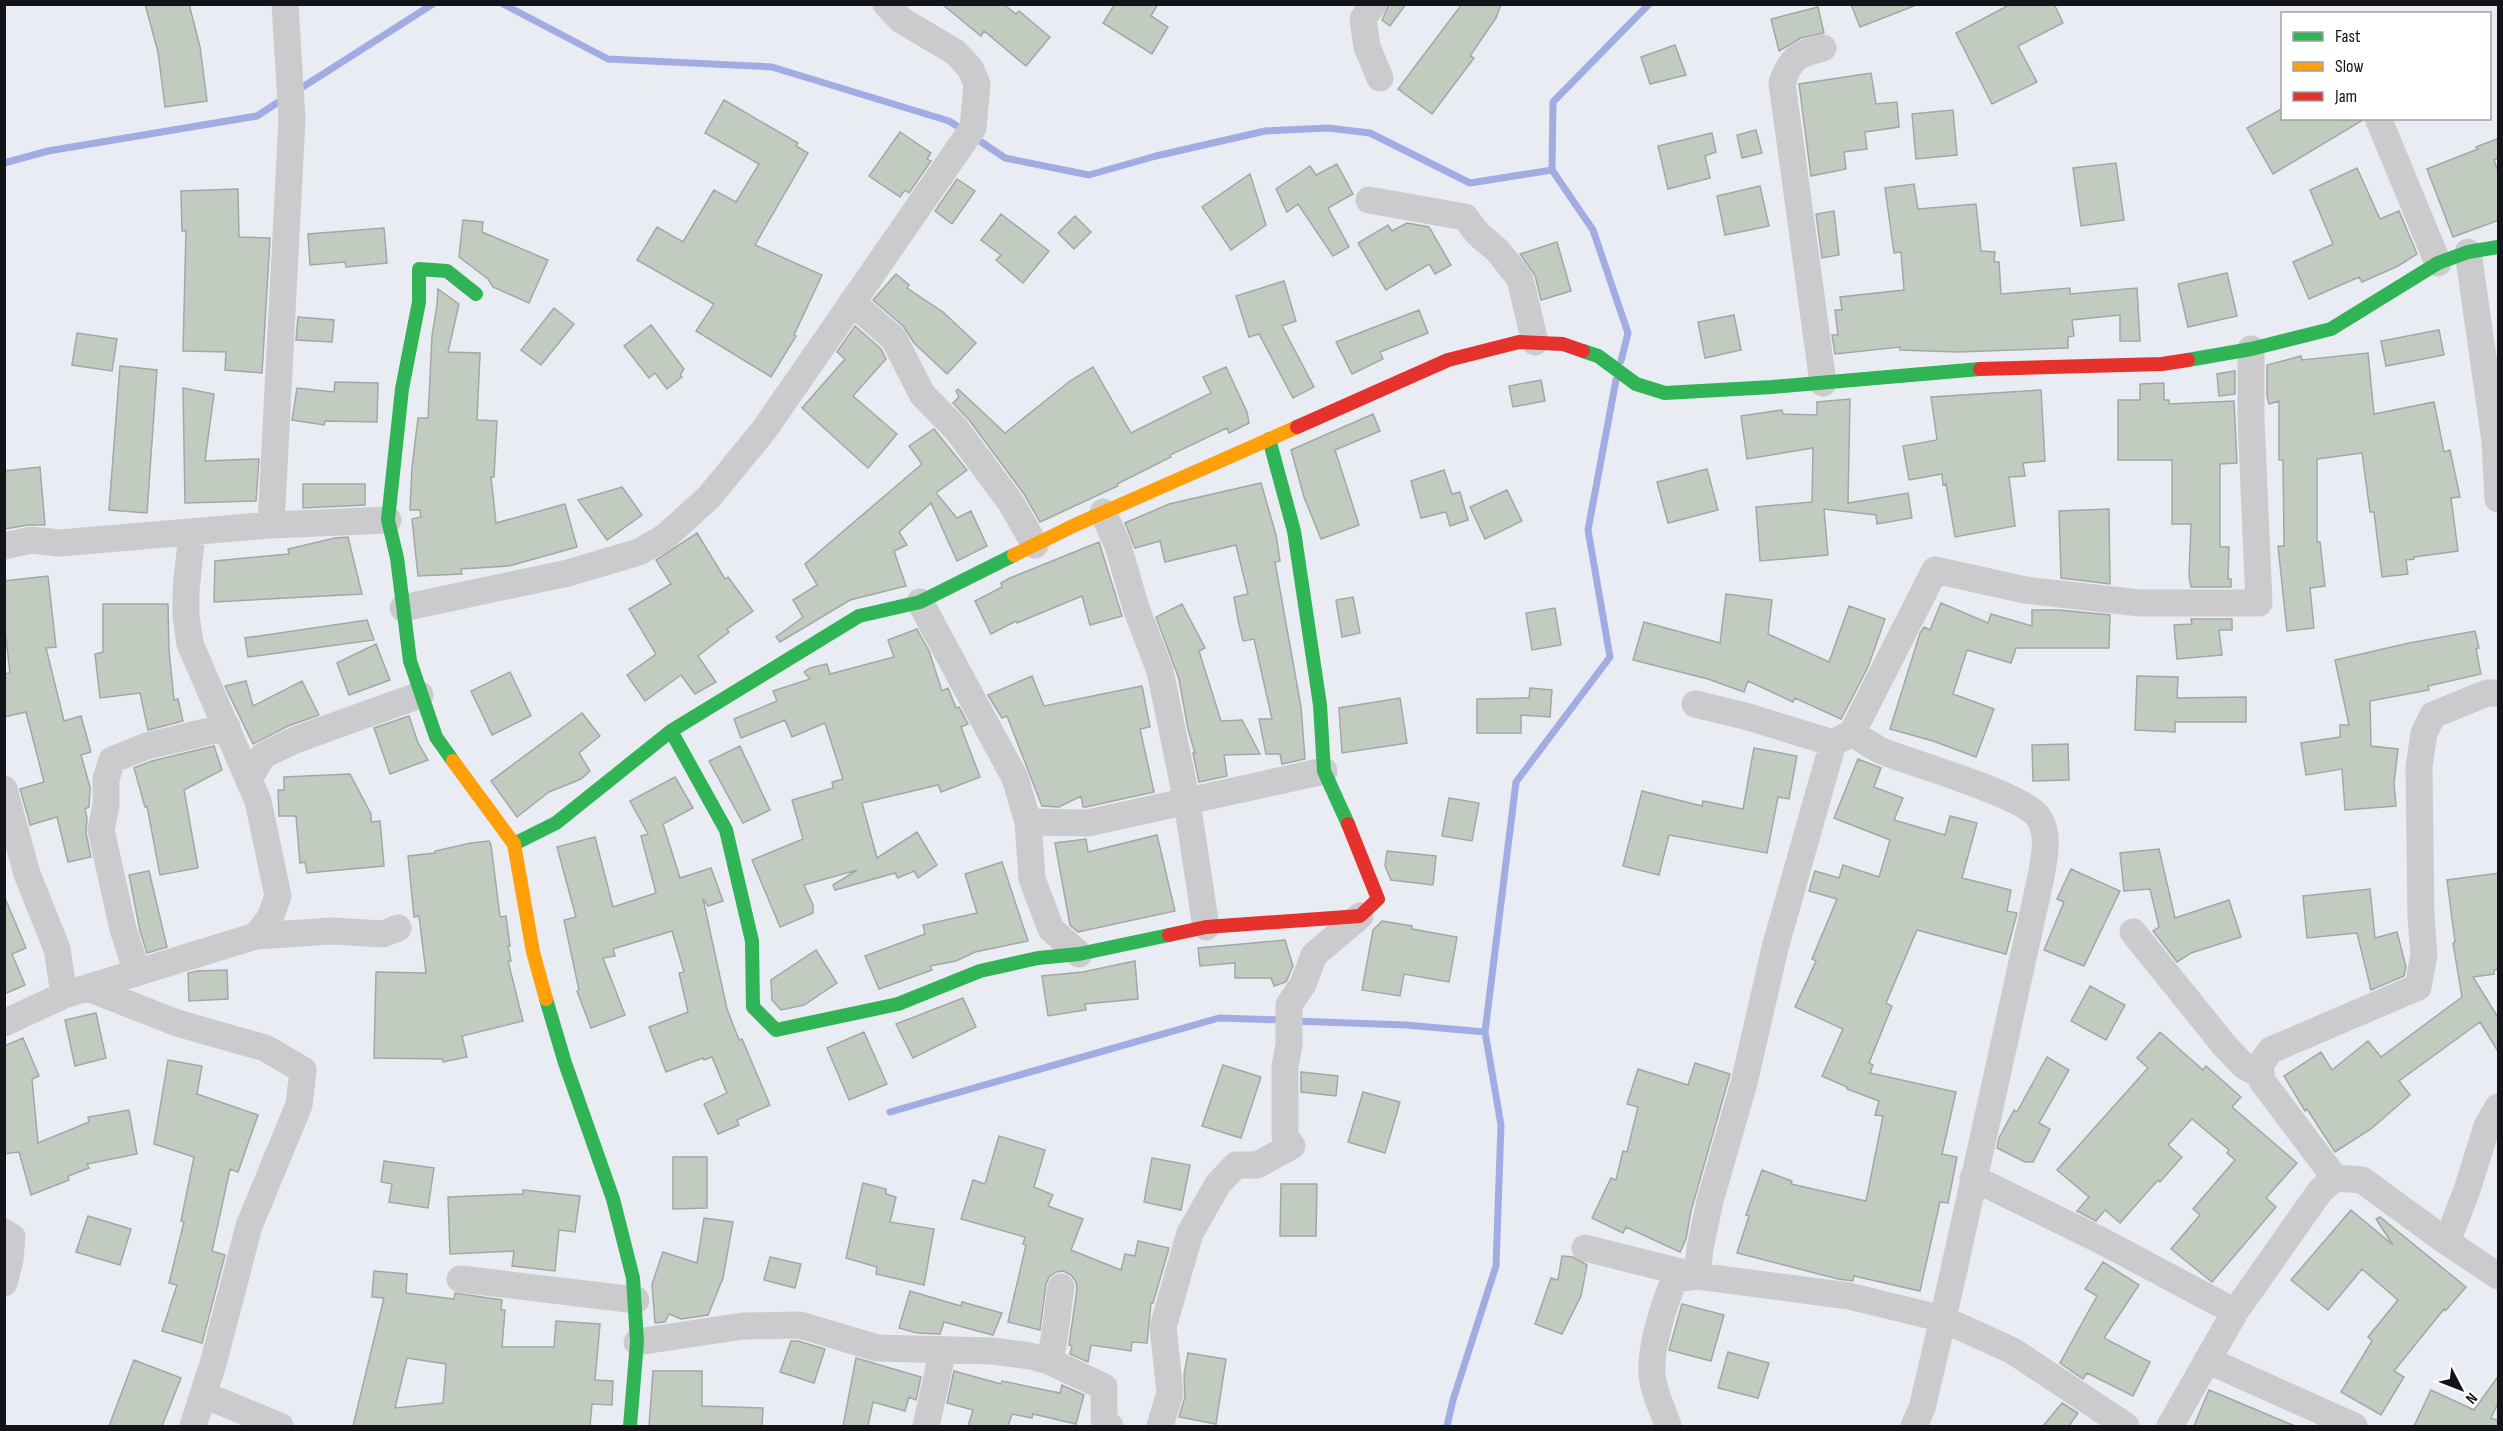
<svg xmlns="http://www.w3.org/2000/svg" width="2503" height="1431" font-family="'Sofia Sans Condensed',sans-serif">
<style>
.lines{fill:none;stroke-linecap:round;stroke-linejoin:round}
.stream{stroke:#a1ace3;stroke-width:7}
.building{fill:#c2cbc0;stroke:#a4a6a8;stroke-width:1.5;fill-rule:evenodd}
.street{stroke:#cbcbcd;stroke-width:27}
.fast{stroke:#30b455;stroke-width:14}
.slow{stroke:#ff9f0a;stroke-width:14}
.jam{stroke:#e5322d;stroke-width:14}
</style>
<rect width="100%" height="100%" fill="#eaecf3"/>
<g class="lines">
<path class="stream" d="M503,4L608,59L772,67L949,121L965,131
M298,90L433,4
M974,137L1005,158L1089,175L1156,156L1265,131L1328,128L1370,133L1470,183L1552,170
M4,163L48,151L257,116L283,99
M1621,361L1628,333L1593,230L1552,170L1553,102L1649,4
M1293,1021L1406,1025L1485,1032
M890,1112L1219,1018L1282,1020
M1447,1426L1453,1400L1496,1266L1501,1125L1485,1032L1516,782L1610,657L1588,530L1616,380"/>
</g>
<path class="building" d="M145,4H189L200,47L207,101L165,107L158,52Z
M942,4H1003L1016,14L1019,11L1050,37L1026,66L984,31L981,36Z
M1115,4H1158L1151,16L1168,27L1152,54L1103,23Z
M1389,4H1406L1390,26L1382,20Z
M1462,4H1501L1496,18L1470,56L1474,58L1432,114L1398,89Z
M1851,4H1914V6L1860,27Z
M2011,4H2054L2063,23L2018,46L2037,82L1992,104L1956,33Z
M1818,7L1824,33L1801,38L1779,51L1771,19Z
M1675,45L1686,75L1650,84L1641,57Z
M1871,73L1876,104L1897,102L1899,127L1865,132L1867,149L1844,152L1846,169L1811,176L1799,84Z
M724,100L798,143L796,146L808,153L755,245L822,275L794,335L796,336L771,377L696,331L714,304L637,260L657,227L683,242L714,190L736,202L759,164L705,133Z
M2283,108V118L2363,120L2273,174L2247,128Z
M1953,110L1957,155L1916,159L1912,114Z
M1756,130L1762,153L1742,158L1737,135Z
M900,132L931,153L927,159L931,161L909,193L905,190L900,197L869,176Z
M1712,133L1716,152L1705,156L1710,178L1668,189L1658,146Z
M2499,138V158L2494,160L2499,174V220L2453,237L2427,169L2478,149L2476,147Z
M2116,163L2124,220L2081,226L2073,168Z
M1337,164L1353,194L1328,208L1349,247L1333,256L1298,204L1287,212L1276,189L1310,166L1316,175Z
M2357,168L2380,219L2399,211L2417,254L2398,266L2362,282L2359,277L2309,299L2293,262L2333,244L2310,190Z
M1250,174L1266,225L1231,250L1202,207Z
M957,179L975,191L952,224L935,211Z
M1914,184L1918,209L1976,204L1981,251L1995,252L1994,262H1999L2001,294L2070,288V294L2137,288L2140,341H2120V315L2072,320L2074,336L2068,337V348L1958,352L1900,350V347L1835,354L1832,335H1838L1835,310H1842L1840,297L1904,290L1901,252L1894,253L1885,188Z
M1760,186L1769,226L1725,235L1717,196Z
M238,189L239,237L270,238L262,373L225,370L226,352L183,351L186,231H182L181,191Z
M1834,211L1839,255L1822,258L1816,214Z
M1001,214L1049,251L1023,283L996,260L1001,255L981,240Z
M1075,216L1091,232L1074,249L1058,233Z
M463,220L483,222L482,232L548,260L529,303L493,287L488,279L459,257Z
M1407,223L1429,227L1451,265L1435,274L1429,264L1386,290L1358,243L1388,225L1392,231Z
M384,228L387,263L346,267L345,262L310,265L308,234Z
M1557,242L1571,291L1541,300L1535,275L1520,254Z
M2227,273L2237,316L2188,327L2178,284Z
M896,274L909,285L907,288L943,312L976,343L947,374L914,343L904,327L873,300Z
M1284,281L1296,321L1282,326L1314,387L1293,398L1259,334L1249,337L1236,296Z
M438,289L459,304L448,352L480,353L477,420L497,421L494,477H491L496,523L565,504L577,547L509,566L461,569L462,574L418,576L412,519L421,517L420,510H410L412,468L418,418H428L432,336L437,305Z
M554,308L574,324L541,365L521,350Z
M1419,310L1428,333L1380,352L1383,359L1352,374L1336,342Z
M1734,315L1741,350L1705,358L1698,322Z
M298,317L334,320L332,342L296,340Z
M651,325L684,369L680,375L682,377L667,389L655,373L649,378L624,346Z
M855,326L881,349L886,359L853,396L897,434L868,468L802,408L845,359L837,352Z
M2439,330L2444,355L2386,366L2381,341Z
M77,333L117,339L112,371L72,365Z
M2368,353L2374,414L2434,402L2444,452L2450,450L2460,497L2451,498L2458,551L2414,557V559L2406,560L2408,574L2382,577L2374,512H2370L2362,453L2317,459V542H2320L2325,586L2310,588L2314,628L2287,631L2278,546H2284L2283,460H2279V401L2269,404L2267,396V365L2301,356L2302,360Z
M120,366L157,370L147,513L109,510Z
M1093,367L1131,433L1211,393L1203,377L1226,367L1247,412L1249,423L1229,433L1227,428L1170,455L1171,457L1117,484L1118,486L1040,522L1024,494L970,421L953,403L959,397L956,391L958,389L1005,433L1070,381Z
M2235,371V394L2219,396L2217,374Z
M1541,380L1545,401L1513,407L1509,386Z
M335,382L378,383L377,422L325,421L324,425L292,420L297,388L334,392Z
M2164,383V400H2169V404L2234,401L2237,463L2220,464V547H2229L2228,579H2231V587H2191L2189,576L2191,524H2172V460H2118V400H2140V384Z
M183,388L214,394L205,461L259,459L256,501L185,503Z
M2041,390L2045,461L2023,463L2025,476L2009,477L2015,526L1955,537L1946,484L1943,485L1942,474L1909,480L1903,446L1937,440L1931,397Z
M1850,399L1848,503L1908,493L1912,518L1877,524L1876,515L1824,509L1828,555L1760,561L1756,507L1812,502L1813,448L1747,459L1741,416L1782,410L1783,414L1817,415V402Z
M1373,414L1380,431L1335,450L1359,525L1321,539L1304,497L1291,450Z
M934,429L967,470L936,493L957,518L971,511L987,546L957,561L931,503L899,532L907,545L894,551L906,586L850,600L780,642L776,637L803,617L793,600L817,585L805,564L922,464L909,446Z
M40,467L45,525H28L4,529V471Z
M1707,469L1718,510L1668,523L1657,482Z
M1444,470L1452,494L1460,492L1468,520L1450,526L1446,512L1421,518L1411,481Z
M1261,483L1276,535L1280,561L1275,562L1301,707L1305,759L1282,764L1280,754H1266L1259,719H1272L1254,639L1243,641L1238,620L1234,597L1248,594L1236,545L1165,562L1160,541L1135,548L1125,523L1169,504Z
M303,484H365V505L303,508Z
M622,487L642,515L607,540L578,500Z
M1507,490L1522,521L1485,539L1470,507Z
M2109,509L2110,584L2061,578L2059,511Z
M697,533L725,579L728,577L753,611L727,629L729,632L698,656L716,682L695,694L681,675L645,701L627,675L656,654L629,609L671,584L656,560Z
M348,537L362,594L214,602L215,561L289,554L288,549L335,538Z
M1099,542L1122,616L1090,625L1082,596L1017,623L1016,621L991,634L975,601L1002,587L1001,583L1010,578Z
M48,576L56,647L46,648L64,721L81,716L91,752L81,755L90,787L89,807L85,809L87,818L86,833L91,857L68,862L57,817L30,825L29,820L20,789L44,782L26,712L4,717V674L10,673L4,621V581Z
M1726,594L1772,600L1768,634L1829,662L1849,606L1885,619L1868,667L1841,719L1795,698L1793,702L1748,681L1744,692L1708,679L1633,660L1644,622L1720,643Z
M1353,597L1360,633L1342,637L1336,600Z
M1941,603L1988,623L1991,614L2032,626V610H2059L2110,615L2109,648H2016L2011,663L1967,650L1953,694L1994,709L1976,757L1933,741L1890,729L1920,633L1924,627L1930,630Z
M103,604H168L169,650L174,700L178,699L183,721L148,730L140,693L100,698L95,654L103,652Z
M1182,604L1205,648L1199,651L1221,721L1242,720L1260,754L1224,755L1227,776L1199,782L1193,753H1195L1188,729L1179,679L1156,617Z
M1555,608L1561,645L1532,650L1526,613Z
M2191,619H2232V630H2219L2222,655L2177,659L2174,625L2192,624Z
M367,620L374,640L248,657L245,638Z
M917,629L929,651L942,691L948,688L956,708L959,707L968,724L961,727L980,777L941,792L938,785L862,803L877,858L917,832L937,865L918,878L914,871L898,878L895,873L835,890L833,885L857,870L804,885L813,905V913L780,927L752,860L803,839L792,800L833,788L832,782L843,779L825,723L792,737L785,720L741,738L734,719L777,701L773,691L810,679L804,672L810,668L827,664L830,674L894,657L888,640Z
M2475,631L2479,648L2476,649L2481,674L2428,686L2429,690L2370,701L2371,746L2398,749L2394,783L2396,806L2345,810L2342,769L2306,775L2301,743L2340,737V725H2349L2335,660L2409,643Z
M376,644L390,680L349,695L337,663Z
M510,672L531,716L492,735L471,691Z
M1032,676L1044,706L1142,686L1150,727L1140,729L1154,792L1086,807H1083L1081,796L1059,807L1042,806L1007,716L1002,718L988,695Z
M2137,676L2178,677L2177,698L2246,697V722H2175V732L2135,730Z
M246,681L253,706L302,681L319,715L288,726L253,744L225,686Z
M1530,688L1552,690L1550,717L1521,715V733H1477V699L1529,698Z
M1400,698L1407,743L1342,753L1339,708Z
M582,713L600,736L579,753L590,771L581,779L549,792L517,817L491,781Z
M409,716L418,743L428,760L390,774L374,728Z
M2068,744L2069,780L2033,781L2032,745Z
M214,746L222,770L184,790L198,868L160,875L147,806L145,807L134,768L152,761Z
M740,746L770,810L743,823L709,761Z
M1754,748L1797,756L1789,799L1778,797L1767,853L1669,835L1659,875L1623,866L1642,791L1702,806L1703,801L1743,809Z
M1858,759L1881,768L1874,787L1903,798L1894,820L1945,835L1950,816L1977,823L1962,878L2011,890L2007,911L2017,913L2006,954L1917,930L1886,1003L1892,1006L1869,1063L1873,1065L1870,1073L1956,1092L1942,1154L1957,1157L1948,1203L1940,1202L1920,1291L1854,1276L1853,1281L1838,1279L1737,1253L1749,1216L1746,1215L1762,1170L1792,1181L1791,1184L1866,1201L1883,1116L1875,1115L1879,1101L1847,1089V1087L1822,1076L1843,1029L1795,1007L1816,961L1812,959L1837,899L1809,891L1815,871L1839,878L1843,865L1879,877L1890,840L1834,818Z
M350,774L371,814V822L380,821L384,866L307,873L305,862L300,863L296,816H279L278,790H284V777Z
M675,777L693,808L663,824L680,878L711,868L723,901L708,906L703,899L727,1009L739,1040L742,1039L770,1105L737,1120L739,1125L718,1134L704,1104L727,1093L712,1057L704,1060L703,1058L666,1072L649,1027L688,1012L679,973L684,972L672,931L613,949L615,956L603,958L625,1015L591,1028L577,991L579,990L564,920L576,917L557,847L595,837L613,907L656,893L641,836L648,834L630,801Z
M1449,798L1479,803L1472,841L1442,836Z
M1157,835L1175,911L1078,932L1070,925L1055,843L1086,839L1088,852Z
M489,841L491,845L500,917L506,916L510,946H508L511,961H508L523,1021L462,1036L467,1057L443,1062L442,1059L374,1058L376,972L426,973L419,916L414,917L408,856L435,853V851L471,843Z
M2159,849L2175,918L2229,900L2241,937L2191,953L2177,962L2153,931L2159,927L2150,889L2124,891L2120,853Z
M1387,851L1436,856L1433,885L1391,880L1385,866Z
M1002,862L1028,941L975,952L956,961L930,966L932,970L879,989L865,956L925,934L923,925L977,913L965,874Z
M2071,869L2120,891L2084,966L2044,950L2064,902L2057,899Z
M149,871L167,947L147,953L140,931L129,875Z
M2499,873V969L2494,970V974L2473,977L2499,1019V1053L2480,1022L2399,1081L2410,1095L2371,1129L2335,1152L2307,1109L2305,1111L2284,1076L2321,1052L2332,1070L2368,1041L2381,1057L2462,997L2453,943L2455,942L2447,880Z
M2370,889L2375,938L2397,932L2406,967L2404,976L2371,990L2357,933L2307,938L2303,896Z
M5,898L26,948L12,954L25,985L4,994Z
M1382,921L1412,926V929L1457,937L1449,982L1404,974L1400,996L1362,990L1373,930Z
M1285,940L1293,966L1286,982L1274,986L1271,978H1235V963L1200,966L1198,948Z
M816,950L837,983L804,1005L781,1010L772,1000L771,980Z
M1135,961L1138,999L1085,1004L1086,1010L1048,1016L1042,976L1083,972Z
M227,970L228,999L189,1001L188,973L197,971Z
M2090,986L2125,1005L2106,1040L2071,1021Z
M963,998L976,1027L913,1058L896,1024Z
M96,1013L106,1058L75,1066L65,1020Z
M864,1032L887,1084L849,1100L827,1048Z
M2160,1032L2203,1070L2206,1066L2241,1097L2232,1107L2297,1163L2266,1198L2276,1207L2212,1282L2171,1249L2200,1215L2193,1209L2235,1160L2227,1153L2229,1150L2192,1119L2168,1145L2182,1157L2160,1182L2158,1180L2120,1223L2105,1210L2096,1221L2077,1211L2089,1197L2057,1170L2148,1068L2137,1058Z
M23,1038L39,1076L32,1079L38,1143L89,1122L88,1117L129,1110L137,1154L87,1164L89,1168L68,1176L69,1180L31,1195L19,1152L4,1154V1046Z
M2047,1057L2069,1070L2039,1123L2050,1129L2033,1162H2025L1997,1148L1999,1138L2014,1110L2017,1112Z
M168,1060L202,1066L197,1094L258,1115L238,1172L230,1169L212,1251L225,1255L202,1343L162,1331L177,1285L169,1283L184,1222L181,1221L194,1157L154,1144Z
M1695,1063L1730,1074L1691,1211L1686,1239L1680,1252L1626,1227L1623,1233L1592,1218L1611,1178L1616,1180L1623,1151L1627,1152L1638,1107L1627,1104L1638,1069L1688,1085Z
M1223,1065L1261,1077L1241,1138L1202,1126Z
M1301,1072L1338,1076L1336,1096L1301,1092Z
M1363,1092L1400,1102L1385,1153L1348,1142Z
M999,1136L1045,1150L1034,1187L1053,1195L1048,1206L1083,1219L1071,1250L1121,1270L1125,1254L1135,1256L1138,1241L1169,1248L1153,1303H1151L1147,1343L1132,1342L1131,1351L1091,1345L1088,1362L1070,1354L1072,1346L1069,1345L1077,1289L1076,1282L1071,1275L1063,1271L1056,1272L1049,1277L1046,1284L1040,1330L1008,1322L1026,1245L1023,1244L1025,1237L961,1219L973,1180L985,1184Z
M673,1157H707V1208L673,1209Z
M1152,1158L1190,1165L1181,1210L1144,1202Z
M384,1161L434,1168L428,1208L389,1202L392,1184L381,1182Z
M863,1183L886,1189V1194L896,1197L890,1222L934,1229L924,1285L876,1274L877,1267L846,1258Z
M1281,1184H1317L1316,1236H1280Z
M523,1190L580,1196L575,1232L559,1230L555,1271L512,1266L514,1251L450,1254L448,1197L523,1194Z
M2351,1210L2393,1245L2376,1219L2380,1217L2466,1287L2446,1310L2444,1309L2394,1371L2404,1377L2381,1415L2341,1392L2372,1341L2368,1337L2398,1300L2362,1269L2328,1310L2291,1280Z
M88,1216L131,1229L120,1265L76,1252Z
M704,1218L733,1222L723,1278L708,1315L681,1319L669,1314L665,1322L655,1323L652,1284L663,1252L697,1263Z
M1562,1256L1573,1257L1587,1265L1581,1296L1562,1334L1535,1324L1551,1278L1558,1280Z
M770,1257L801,1264L795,1288L764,1280Z
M2103,1262L2139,1285L2104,1338L2150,1362L2133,1396L2087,1373L2083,1379L2060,1363L2097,1296L2085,1289Z
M374,1271L407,1274L406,1293L454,1299L455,1293L502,1300L501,1310H505L502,1347H554L556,1321L600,1324L595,1380L613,1381L612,1405L592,1404L590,1426H353L384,1298L372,1297ZM407,1358L446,1364L443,1403L395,1408Z
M910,1291L961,1306L962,1302L1002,1313L993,1335L944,1322L940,1334L917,1333L899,1328Z
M1682,1304L1724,1315L1711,1361L1669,1350Z
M791,1341H798L825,1349L814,1383L780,1372Z
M1728,1352L1769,1363L1758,1398L1718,1388Z
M1188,1353L1226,1359L1216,1424L1179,1417L1185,1397L1184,1375Z
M856,1358L921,1377L916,1400L909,1397L905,1411L873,1402L868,1426H843Z
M134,1360L181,1378L162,1426H109Z
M653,1371H702V1406L763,1408L762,1426H649Z
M954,1371L1001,1384L1002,1381L1060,1393L1062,1385L1084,1395L1076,1424L1033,1414L1032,1418L1012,1414L1008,1426H968L973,1410L947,1403Z
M2499,1375V1401L2491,1418L2499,1421V1426H2414L2431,1390L2474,1410Z
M2209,1390L2295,1426H2194Z
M2062,1403L2078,1413L2069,1426H2043Z"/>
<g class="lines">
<path class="street" d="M1373,4L1363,19L1367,47L1380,78
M2378,118L2438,263
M1369,200L1465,217L1478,234L1498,251L1520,279L1535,342
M2468,252L2495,441L2498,499
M852,302L894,339L922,394L957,430L1011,503L1035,545
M1823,383L1782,83C1791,57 1798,54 1823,48
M1103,512L1118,546L1136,608L1160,671L1187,802L1206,927
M271,525L292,119L285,4
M192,533L186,590V616L190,644L258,801L278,896L270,918L256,936
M4,546L31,540L60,543L271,525L388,520
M920,602L1015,778L1028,822L1032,879L1051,929L1079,954
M403,608L568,573L639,552L665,537L709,497L764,430L973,128L977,84L970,68L955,52L901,20L886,4
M1695,704L1745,716L1833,743L1852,733L1935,570L2025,590L2140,603H2259L2251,418V349
M1852,733C1862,739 1873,747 1884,752C1914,764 2025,795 2039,818C2050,835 2044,858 2041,877L1943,1319L1922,1408L1914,1426
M249,779L262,757L268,753L295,740L420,695
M4,789L27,874L57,949L64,995
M1028,822L1088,823L1324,771
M2133,932L2224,1045L2244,1066L2251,1070L2260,1065L2271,1050L2418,987L2424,954L2421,918L2419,767L2424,733L2433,715L2487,693H2498
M137,972L123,929L101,830L106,805V779L112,760L147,746L227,727
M88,988L177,1023L265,1048L303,1070L299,1105L249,1226L213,1364L193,1426
M4,1023L64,995L256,936L332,931L383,934L398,928
M2260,1065L2262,1081L2335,1178
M1973,1178L2102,1241L2235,1312
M4,1232L12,1237L10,1260L4,1283
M2447,1242L2467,1190L2487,1126L2498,1107
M1585,1248L1697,1276L1849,1296L1943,1319L2013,1351L2126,1426
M1697,1276L1700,1248L1710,1201L1744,1083L1775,948L1833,743
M460,1279L636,1300
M1061,1287C1057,1310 1056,1340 1049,1361L1104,1387V1419L1110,1426
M637,1342L743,1326L800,1325L877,1348L993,1351L1030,1356L1049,1361
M2207,1360L2354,1426
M204,1395L280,1426
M926,1426L943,1350
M1160,1426L1170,1393L1163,1327L1190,1233L1218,1184L1236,1165H1257L1292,1146L1285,1136V1066L1289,1045V1005L1303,984L1314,955L1360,916
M1668,1426C1663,1409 1653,1392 1652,1374C1650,1348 1664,1303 1675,1279L1697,1276
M2170,1426L2235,1312L2320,1191L2335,1178L2362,1180L2447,1242L2498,1276"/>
<path class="fast" d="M1583,351L1598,356L1636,384L1665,393L1772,387L1980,369
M2188,360L2251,349L2331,329L2438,263L2468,252L2498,247
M1269,439L1294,531L1320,705L1324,771L1348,824
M671,731L726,830L752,941L753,1007L776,1030L898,1004L980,971L1038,958L1079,954L1169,935
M453,761L436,737L410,661L397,558L388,520L402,389L419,302V269L447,271L476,294
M514,844L556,823L671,731L859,616L920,602L1014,555
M546,999L565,1063L613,1199L633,1278L637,1342L630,1426"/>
<path class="slow" d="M1014,555L1075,525L1297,427
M453,761L514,844L533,952L546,999"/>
<path class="jam" d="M1980,369L2162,364L2188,360
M1297,427L1448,360L1519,342L1563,344L1583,351
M1169,935L1206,927L1360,916L1378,899L1348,824"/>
</g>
<rect width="2503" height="1431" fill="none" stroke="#131419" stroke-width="12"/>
<rect x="2281" y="12" width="210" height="108" fill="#ffffff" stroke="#a1a1a3" stroke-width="1.5"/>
<rect x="2293" y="32" width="30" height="9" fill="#30b455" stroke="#a1a1a3" stroke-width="1.5"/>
<text x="2335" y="42" font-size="18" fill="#131419">Fast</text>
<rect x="2293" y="62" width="30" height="9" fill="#ff9f0a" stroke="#a1a1a3" stroke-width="1.5"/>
<text x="2335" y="72" font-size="18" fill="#131419">Slow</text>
<rect x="2293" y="92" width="30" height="9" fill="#e5322d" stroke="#a1a1a3" stroke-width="1.5"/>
<text x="2335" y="102" font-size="18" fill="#131419">Jam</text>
<g transform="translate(2461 1389) rotate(132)" stroke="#ffffff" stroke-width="4.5" paint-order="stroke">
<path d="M0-4.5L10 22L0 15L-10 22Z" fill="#131419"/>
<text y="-9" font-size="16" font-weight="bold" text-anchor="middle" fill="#131419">N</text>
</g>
</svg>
